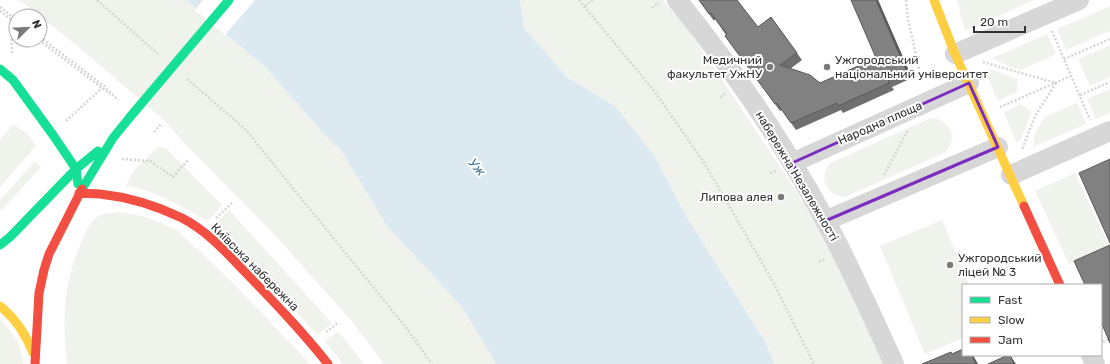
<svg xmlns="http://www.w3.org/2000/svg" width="1110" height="364" font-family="Rubik,sans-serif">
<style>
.green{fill:#f0f3ec}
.water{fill:#dde9f0}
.pier{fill:#fff}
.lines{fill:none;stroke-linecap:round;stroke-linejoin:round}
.path{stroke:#d5d5d5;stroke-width:2.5;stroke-dasharray:2 2;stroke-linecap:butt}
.street{stroke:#d7d7d7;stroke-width:20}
.fast{stroke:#16e098;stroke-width:9}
.slow{stroke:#ffcf43;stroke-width:9}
.jam{stroke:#f24e42;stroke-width:9}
.fast-bridge{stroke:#16e098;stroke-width:9}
.wall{fill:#6f6f6f}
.shaded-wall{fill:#5a5a5a}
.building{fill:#818181;stroke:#5a5a5a}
.marked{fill:none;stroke:#7b2cbf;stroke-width:3;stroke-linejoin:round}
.poi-dot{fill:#7a7a7a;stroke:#fff;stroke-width:1.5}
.labels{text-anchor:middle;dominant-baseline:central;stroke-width:4;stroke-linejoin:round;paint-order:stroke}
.poi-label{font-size:12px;fill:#333;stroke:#fff;text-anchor:end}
.street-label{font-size:12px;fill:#333;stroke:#fff}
.water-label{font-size:13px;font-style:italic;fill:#457391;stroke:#fff}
</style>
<rect width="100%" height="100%" fill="#fff"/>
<path class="green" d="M19,0H186L265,67L334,145L339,147L387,226L462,307L496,364H384L350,319L272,232L185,144L164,120L75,44Z
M520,0H663L686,26L811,213L861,310L883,364H774L766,343L686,216L654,155L615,106L568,78L524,28Z
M957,0H1034L965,31Z
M1110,6V31L1066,50L1057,29Z
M1047,34L1056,54L1021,70L1006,65L992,58Z
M1110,45V77L1090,86L1078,59Z
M988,69L1018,79L1017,85V92L998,101L986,73Z
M1110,89V113L1096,119L1087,99Z
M1077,103L1086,124L1033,147L1035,133L1045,117Z
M1021,104L1032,112L1020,141L1016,142L1004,112Z
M931,118C951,120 958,136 946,152L845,197C826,195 818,179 830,163Z
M13,124L28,134L36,146L0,187V140Z
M158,147L166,148L222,205L211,218L206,220C182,207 153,189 126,186L134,170Z
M35,161L41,167L2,210L0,208V200Z
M1075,173L1109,246L1069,264L1035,191Z
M229,210L332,323L318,335L213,226Z
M120,212L147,217L177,230L233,283L310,364H67C62,319 63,283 82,241C86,232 89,221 99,216C104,213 113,213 120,212Z
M942,220L969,285H963V338L925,354L880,246Z
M0,318L18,342L24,364H0Z
M338,331L364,364H343L325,341Z"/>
<path class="water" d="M186,0H520L524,28L568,78L615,106L654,155L686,216L766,343L774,364H496L462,307L387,226L339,147L334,145L265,67Z"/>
<path class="pier" d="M203,0H255L225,35L195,10Z"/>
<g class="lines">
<path class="path" d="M97,0L158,54
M579,0L655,92L705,164L773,282L814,364
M906,0L908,19L922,82
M585,6L593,0
M0,7L16,19
M652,8L659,2
M0,11L16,23
M11,19L12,55
M1052,31L1090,120
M40,37L104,86L118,100
M39,40L110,94
M1064,59L1110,39
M983,62L1056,83L1035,116L1022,150
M187,79L245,129L408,330L432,364
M1080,95L1110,82
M720,97L726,93
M1000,107L1071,76
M66,121L102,88
M154,132L161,124
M122,159L150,161L173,177L188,160
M770,173L777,170
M884,175L908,130
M216,218L232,203
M819,262L826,259
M326,332L338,323
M1103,342L1110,339"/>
<path class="street" d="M677,0C733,69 784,143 826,222C851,268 872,316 894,364
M955,54L1079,0
M792,163L969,83
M1011,175L1110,131
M825,221L998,147
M1091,355L1095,364"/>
<path class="fast" d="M0,69L13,80L53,135L76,169L78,184
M82,189L113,138L130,117
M0,245L10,237L76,169L98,151"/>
<path class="slow" d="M934,0L955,54L1024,206
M0,306C16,319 26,334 33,353"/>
<path class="jam" d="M79,193C86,194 93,193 100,194C128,197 157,206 182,218C207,231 225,251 244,271C273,301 302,331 328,364
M1024,206L1060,285
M35,364L39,293L44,270L49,254L82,189"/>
<path class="fast-bridge" d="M130,117L229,0"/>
</g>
<path class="wall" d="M699,0L758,27L771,17L802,60L790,69L820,83L876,58L878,0L912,78L892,87L894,90L843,113L841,110L796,130L782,110L780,111L730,42L726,35L715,19L714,21Z"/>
<path class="shaded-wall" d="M876,0H878L912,78L907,72Z
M972,355H973L978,364H976Z
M1010,355L1016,364H1014Z"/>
<path class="building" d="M699,0H737L758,27L771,17L797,53L780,65L810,75L820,83L876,58L851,0H876L907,72L888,80L889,83L838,106L837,103L791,123L777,103L775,104L725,36L727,34L711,13L709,14Z
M1110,159V243L1079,173Z
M1110,245V343L1101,322V285H1085L1074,261Z
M963,349V355H972L976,364H922L951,352L952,354Z
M1008,355H1010L1014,364H988Z"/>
<path class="marked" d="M969,83L998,147L825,221L792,163Z"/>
<g class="poi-dot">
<circle cx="770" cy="67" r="4"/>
<circle cx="827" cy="67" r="4"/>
<circle cx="781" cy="197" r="4"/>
<circle cx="950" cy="265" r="4"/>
</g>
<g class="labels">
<g class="poi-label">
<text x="762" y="60">Медичний<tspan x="762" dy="14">факультет УжНУ</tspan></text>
<text x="835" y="60" text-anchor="start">Ужгородський<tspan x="835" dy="14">національний університет</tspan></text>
<text x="773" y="197">Липова алея</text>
<text x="958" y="258" text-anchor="start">Ужгородський<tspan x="958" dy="14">ліцей № 3</tspan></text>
</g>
<g class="street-label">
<text transform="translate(880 123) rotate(-24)">Народна площа</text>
<text transform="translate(797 176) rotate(59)">набережна Незалежності</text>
<text transform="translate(255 267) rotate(45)">Київська набережна</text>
</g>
<g class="water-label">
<text transform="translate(477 167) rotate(49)">Уж</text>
</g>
</g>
<rect x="962" y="284" width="140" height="72" fill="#ffffff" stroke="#adadad"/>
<rect x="970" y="297" width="20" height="6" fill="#16e098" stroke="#adadad"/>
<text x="998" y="304" font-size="12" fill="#333333">Fast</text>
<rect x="970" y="317" width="20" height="6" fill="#ffcf43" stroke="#adadad"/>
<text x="998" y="324" font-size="12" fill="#333333">Slow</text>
<rect x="970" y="337" width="20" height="6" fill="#f24e42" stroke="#adadad"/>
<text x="998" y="344" font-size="12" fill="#333333">Jam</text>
<g transform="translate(28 28) rotate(66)"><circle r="19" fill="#ffffff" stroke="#adadad"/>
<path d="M0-3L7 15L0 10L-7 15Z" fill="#7a7a7a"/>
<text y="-6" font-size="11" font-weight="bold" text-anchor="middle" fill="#333333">N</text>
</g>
<path d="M974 26v6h51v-6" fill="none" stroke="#333333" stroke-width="2"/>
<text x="980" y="26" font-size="12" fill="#333333" stroke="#ffffff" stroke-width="3" paint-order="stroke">20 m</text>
</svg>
